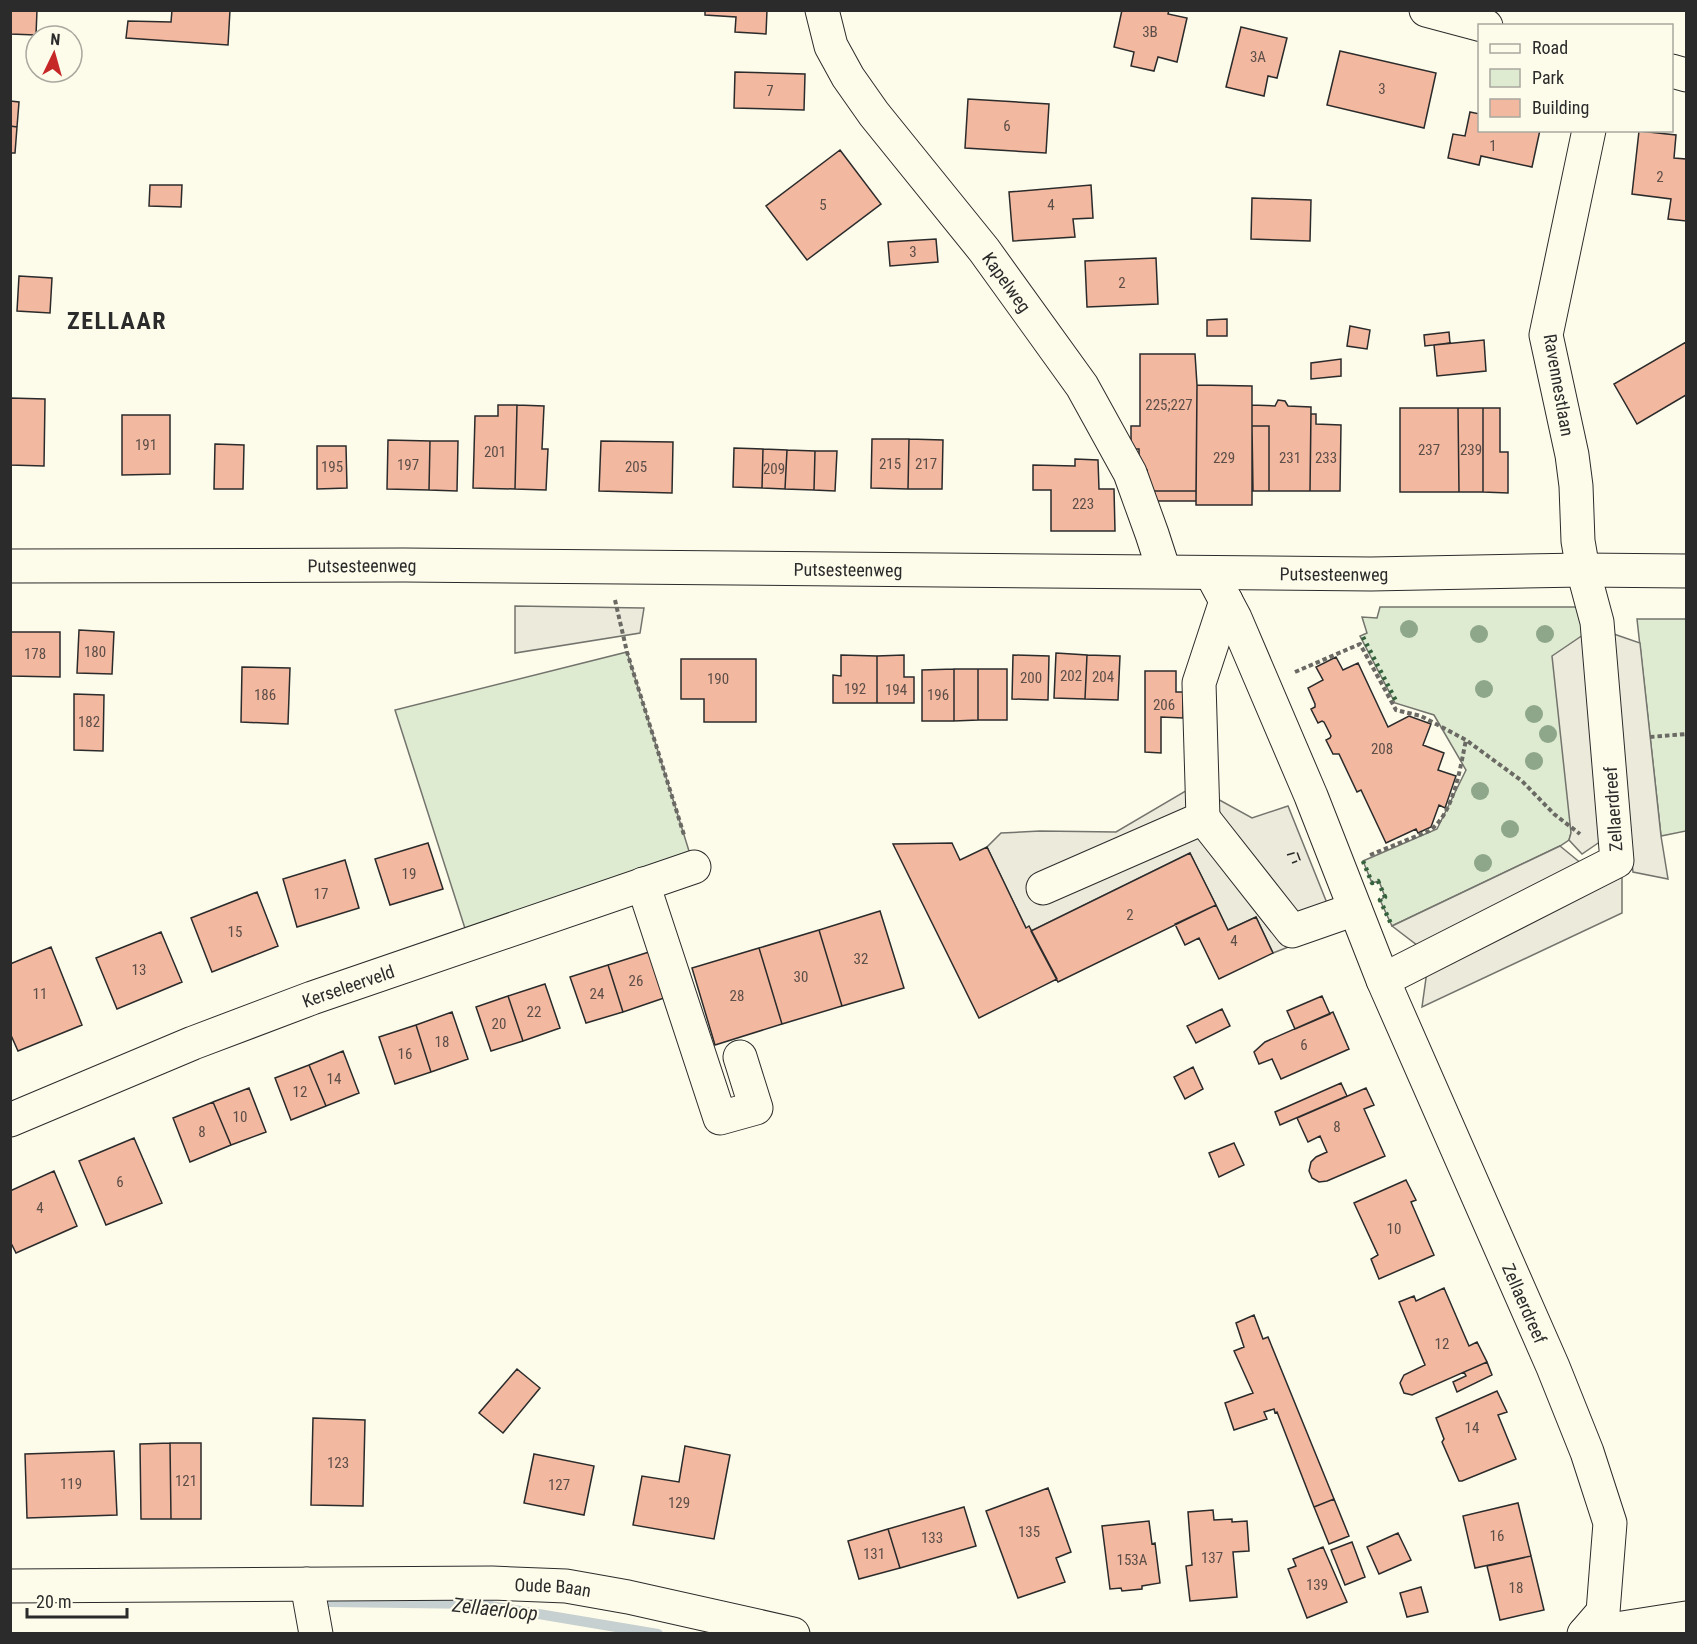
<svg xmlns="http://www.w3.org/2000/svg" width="1697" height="1644" font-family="'Roboto Condensed',sans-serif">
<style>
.green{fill:#deebd1;stroke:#74746e;stroke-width:1.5}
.parking{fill:#eceadb;stroke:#74746e;stroke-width:1.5}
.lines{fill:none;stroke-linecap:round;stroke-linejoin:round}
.stream{stroke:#c7d0d0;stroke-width:10}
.building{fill:#f2b8a0;stroke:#2b2b2b;stroke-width:1.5}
.minor-casing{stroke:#2b2b2b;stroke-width:35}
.major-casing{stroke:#2b2b2b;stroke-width:35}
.path{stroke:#6a6964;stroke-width:4;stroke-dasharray:4.5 3;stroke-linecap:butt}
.minor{stroke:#fdfbea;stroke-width:33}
.major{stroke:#fdfbea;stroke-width:33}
.hedge{stroke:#34623c;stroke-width:4.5;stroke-dasharray:3 4.5;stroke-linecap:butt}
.fence{stroke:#2b2b2b;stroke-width:1.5;stroke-dasharray:8 3;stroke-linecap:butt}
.tree{fill:#8ea78a}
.labels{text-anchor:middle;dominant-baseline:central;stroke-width:4.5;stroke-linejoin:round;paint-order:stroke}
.number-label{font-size:15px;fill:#5d4e48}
.street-label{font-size:18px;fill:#2b2b2b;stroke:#fdfbea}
.water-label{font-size:20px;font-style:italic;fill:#2b2b2b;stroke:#fdfbea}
.district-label{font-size:24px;font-weight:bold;letter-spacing:1.5px;fill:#2b2b2b;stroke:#fdfbea}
</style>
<rect width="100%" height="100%" fill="#fdfbea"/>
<path class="green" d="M1380,607H1580L1583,635L1571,833L1569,840L1560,846L1392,926L1380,900L1385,897L1379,881L1372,883L1363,861L1437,829L1466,770L1434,715L1395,703L1360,636L1367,633L1362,617L1377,618Z
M1637,619H1686V831L1661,836Z
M627,652L694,867L470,944L395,710Z"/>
<path class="parking" d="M515,606L643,608H644L640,633L515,653Z
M1608,632L1640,643L1661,836L1668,879L1633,872Z
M1583,635L1604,839L1582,854L1569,840L1571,833L1552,656Z
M1194,786L1252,818L1288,806L1337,928L1273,953L1256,917L1228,930L1190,853L1031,931L1026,928L987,847L1001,833L1040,831L1116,832Z
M1560,846L1582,864L1417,945L1392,926Z
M1622,877V913L1422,1007L1427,971Z"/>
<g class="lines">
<path class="stream" d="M329,1602L479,1604L658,1634"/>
</g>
<path class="building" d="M10,10H37L36,35L10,34Z
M172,10H230L228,45L126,38L128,21L171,22Z
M705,10H767L766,34L735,32L736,17L705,15Z
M1122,10H1169L1168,14L1187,18L1177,62L1158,57L1154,71L1131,66L1134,52L1114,47Z
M1241,27L1287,38L1277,78L1268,76L1264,96L1226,87Z
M1340,51L1436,73L1424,128L1327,105Z
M735,72L805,74L804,110L734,108Z
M968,99L1049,104L1046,153L965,148Z
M10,101L19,102L17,127L10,126Z
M1470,112L1480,114V130H1540L1532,167L1481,156L1479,165L1448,158L1453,134L1465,136Z
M10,126L17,127L15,153H10Z
M1639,131L1676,135L1674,158L1686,159V221L1668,219L1671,199L1632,194Z
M840,150L881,204L807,260L766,206Z
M150,185H182L181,207L149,206Z
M1091,185L1093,218L1073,219L1075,237L1013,241L1009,192Z
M1252,198L1311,200L1310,241L1251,239Z
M936,239L938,262L890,266L888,242Z
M1156,258L1158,304L1087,307L1085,261Z
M19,276L52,278L50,313L17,311Z
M1227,319V336H1207V320Z
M1350,326L1370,330L1367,349L1347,346Z
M1449,332L1450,343L1425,346L1424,335Z
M1484,340L1486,371L1437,376L1434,345Z
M1686,342V395L1637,424L1614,384Z
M1140,354H1195L1197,385L1196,491H1147V470H1139V449H1131V426H1140Z
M1341,359V376L1311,379V363Z
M1197,385L1252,386V505H1196Z
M10,398L45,399L44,466L10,465Z
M1278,400L1285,401L1288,406L1311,407L1310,491H1269V426H1252V405L1275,406Z
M498,405H517L515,489L473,488L475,416H498Z
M517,405L544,406L542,449H548L546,490L515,489Z
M1400,408H1458L1459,492H1400Z
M1458,408H1483V492H1459Z
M1483,408H1500V452H1508V493L1483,492Z
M1311,414H1316V424L1341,425L1340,491H1310Z
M122,415H170V474L122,475Z
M1252,426H1269V491H1253Z
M872,439H909L908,489L871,488Z
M909,439L943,440L942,489H908Z
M388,440L430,441L429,490L387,489Z
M430,441H458L457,491L429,490Z
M601,441L673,442L672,493L599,491Z
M215,444L244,445L243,489H214Z
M317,446H346L347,488L317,489Z
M734,448L763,449L762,488L733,487Z
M763,449L787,450L785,489L762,488Z
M787,450L815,451L814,490L785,489Z
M815,451H837L835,491L814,490Z
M1075,459L1098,460L1099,489H1114L1115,531H1051V490H1033V465L1075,466Z
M1153,491H1196V501H1153Z
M79,630L114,632L112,674L77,673Z
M10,632H60V677L10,676Z
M1056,653L1087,655L1085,699L1054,698Z
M841,655L877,656V703H833V675L841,676Z
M904,655V677H914V703H877V656Z
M1013,655L1049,656L1048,700L1012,699Z
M1087,655L1120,656L1118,700L1085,699Z
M1336,657L1343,670L1358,663L1388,727L1409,716L1431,724L1423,745L1444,753L1438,770L1456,776L1445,808L1439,805L1431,827L1418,833L1416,829L1386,843L1361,790L1357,792L1339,754H1333L1326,740L1330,738L1331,736L1324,722L1322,721L1318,723L1311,709L1315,707V704L1308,688L1323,680L1316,667Z
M681,659H756V722H704V699H681Z
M242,667L290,668L288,724L241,722Z
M954,669V721H922V670Z
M954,669H978V720L954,721Z
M978,669H1007V720H978Z
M1145,671H1176V692H1183V718L1161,717V753L1145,752Z
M74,694L104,695L103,751L74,750Z
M428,843L443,889L390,905L375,859Z
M952,843L960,860L987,847L1026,928L1029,926L1057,979L979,1018L893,844Z
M1190,853L1216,905L1058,982L1031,931Z
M345,860L359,908L297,927L283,879Z
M257,892L278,946L212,972L191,918Z
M1216,905L1228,930L1256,917L1273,953L1219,979L1199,938L1185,945L1175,924Z
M880,911L904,988L842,1006L819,930Z
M819,930L842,1006L782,1024L759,948Z
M161,932L182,982L117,1009L96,958Z
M51,947L82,1025L18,1051L10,1033V964Z
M759,948L782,1024L715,1045L692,968Z
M649,952L664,998L623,1012L608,965Z
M608,965L623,1012L586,1023L570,977Z
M545,984L560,1028L523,1041L508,996Z
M508,996L523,1041L491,1051L476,1007Z
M1322,996L1330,1014L1295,1029L1287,1011Z
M1222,1009L1230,1026L1196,1043L1187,1026Z
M452,1012L468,1059L431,1072L416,1025Z
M1333,1012L1349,1049L1281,1079L1272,1059L1259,1064L1254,1052L1265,1042Z
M416,1025L431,1072L395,1084L379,1037Z
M343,1051L359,1093L326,1106L309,1065Z
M309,1065L326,1106L291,1120L275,1078Z
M1193,1067L1203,1089L1185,1099L1174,1077Z
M1341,1083L1347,1096L1280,1125L1275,1112Z
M249,1088L266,1132L231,1145L213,1102Z
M1366,1088L1374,1105L1364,1109L1385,1156L1327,1181L1319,1182L1312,1178L1309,1171L1311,1162L1316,1157L1327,1152L1320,1136L1308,1142L1297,1118Z
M213,1102L231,1145L190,1162L173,1118Z
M134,1138L162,1203L106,1225L79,1161Z
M1234,1143L1244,1165L1219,1177L1209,1153Z
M54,1171L77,1226L16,1253L10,1241V1191Z
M1406,1180L1416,1200L1411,1202L1434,1255L1379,1279L1371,1259L1378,1255L1354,1203Z
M1444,1288L1469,1346L1477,1342L1487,1362L1412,1395L1404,1393L1400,1383L1404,1375L1425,1365L1399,1302L1414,1296L1416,1301Z
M1254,1315L1263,1339L1268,1337L1334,1499L1314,1507L1277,1412L1275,1413L1274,1409L1264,1412L1267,1419L1234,1430L1225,1403L1253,1393L1234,1351L1244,1347L1236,1323Z
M1487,1362L1492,1375L1457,1392L1453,1382L1466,1376L1464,1372Z
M517,1369L540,1388L503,1433L479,1413Z
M1497,1391L1507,1412L1498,1415L1516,1459L1462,1481H1459L1442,1442L1444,1439L1436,1418Z
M313,1418L365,1420L363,1506L311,1505Z
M170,1443H201V1519H171Z
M170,1443L171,1519H141L140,1444Z
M685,1446L730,1455L714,1539L633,1525L642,1476L679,1482Z
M114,1451L117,1515L27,1518L25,1454Z
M534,1454L594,1466L584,1515L524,1503Z
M1048,1488L1071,1552L1056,1558L1065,1582L1018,1598L986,1511Z
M1334,1499L1349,1536L1329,1544L1314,1507Z
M1518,1503L1531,1556L1475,1568L1463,1516Z
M964,1507L976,1546L900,1568L888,1529Z
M1213,1510L1214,1520L1232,1519V1522L1247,1521L1249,1551L1233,1552L1237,1597L1190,1601L1186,1566L1192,1565L1188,1512Z
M1149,1521L1152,1544L1155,1543L1160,1583L1142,1586V1589L1122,1591L1121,1588L1110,1589L1102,1526Z
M888,1529L900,1568L859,1579L848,1541Z
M1398,1533L1411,1560L1379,1574L1367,1547Z
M1352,1542L1365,1577L1345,1585L1331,1550Z
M1323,1547L1347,1602L1307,1618L1288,1569L1296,1566L1293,1559Z
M1531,1556L1544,1610L1500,1620L1487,1566Z
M1421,1587L1428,1612L1407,1617L1400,1593Z"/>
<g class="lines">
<defs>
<g id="minor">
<path id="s1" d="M822,10L831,46L848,77L874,114L984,250L1082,386L1130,473L1152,534L1164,571"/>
<path d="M1426,10L1486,26"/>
<path d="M1672,71L1686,75"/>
<path id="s2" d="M1211,573L1235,618L1311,796L1383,980L1553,1367L1587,1452L1610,1523L1603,1612L1585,1633"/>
<path d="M1203,818L1292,931L1355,909"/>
<path d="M643,884L720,1118L756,1108L740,1057"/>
<path d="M1043,888L1203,818L1199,683L1226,601"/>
<path d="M1383,980L1617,861L1597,622L1583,570L1578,541L1576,486L1572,455L1546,335L1589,130"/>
<path id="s3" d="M10,1120L193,1043L312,998L694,867"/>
<path d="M307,1584L316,1634"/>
<path id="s4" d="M10,1586L492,1583L566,1586L628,1597L793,1634"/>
<path d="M1584,1634L1686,1618"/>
</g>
<g id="major">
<path id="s5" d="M10,566L404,565L1371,574L1583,570L1686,571"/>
</g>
</defs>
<use href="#minor" class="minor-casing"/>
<use href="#major" class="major-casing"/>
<path class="path" d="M615,600L627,652L684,835
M1295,672L1360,644L1396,710L1421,716L1466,740L1522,781L1554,814L1580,834
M1650,737L1686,734
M1370,855L1429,831C1454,814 1460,768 1466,740"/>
<use href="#minor" class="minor"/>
<use href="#major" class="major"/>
<path class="hedge" d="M1363,637L1396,701
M1363,861L1372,883L1378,881L1385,897L1380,900L1392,926"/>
<path class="fence" d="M1287,855L1297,852L1300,860L1292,863"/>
</g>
<g class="tree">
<circle cx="1409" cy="629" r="9"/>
<circle cx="1479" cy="634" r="9"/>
<circle cx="1545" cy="634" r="9"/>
<circle cx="1484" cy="689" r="9"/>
<circle cx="1534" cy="714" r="9"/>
<circle cx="1548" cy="734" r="9"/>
<circle cx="1534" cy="761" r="9"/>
<circle cx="1480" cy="791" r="9"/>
<circle cx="1510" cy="829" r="9"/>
<circle cx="1483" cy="863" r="9"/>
</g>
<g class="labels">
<g class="number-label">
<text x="1150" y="32">3B</text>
<text x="1258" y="57">3A</text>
<text x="1382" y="89">3</text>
<text x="770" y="91">7</text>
<text x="1007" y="126">6</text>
<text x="1493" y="146">1</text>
<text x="1660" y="177">2</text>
<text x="823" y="205">5</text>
<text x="1051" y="205">4</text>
<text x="913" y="252">3</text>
<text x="1122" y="283">2</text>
<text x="1169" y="405">225;227</text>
<text x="146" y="445">191</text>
<text x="1429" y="450">237</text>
<text x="1471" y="450">239</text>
<text x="495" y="452">201</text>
<text x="1224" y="458">229</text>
<text x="1290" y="458">231</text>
<text x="1326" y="458">233</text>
<text x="890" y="464">215</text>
<text x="926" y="464">217</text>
<text x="408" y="465">197</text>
<text x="332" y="467">195</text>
<text x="636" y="467">205</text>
<text x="774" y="469">209</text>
<text x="1083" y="504">223</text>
<text x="95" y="652">180</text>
<text x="35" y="654">178</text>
<text x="1071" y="676">202</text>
<text x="1103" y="677">204</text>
<text x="1031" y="678">200</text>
<text x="718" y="679">190</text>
<text x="855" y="689">192</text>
<text x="896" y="690">194</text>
<text x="265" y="695">186</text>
<text x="938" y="695">196</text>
<text x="1164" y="705">206</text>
<text x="89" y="722">182</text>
<text x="1382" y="749">208</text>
<text x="409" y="874">19</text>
<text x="321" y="894">17</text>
<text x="1130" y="915">2</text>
<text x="235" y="932">15</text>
<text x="1234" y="941">4</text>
<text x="861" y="959">32</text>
<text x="139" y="970">13</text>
<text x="801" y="977">30</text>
<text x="636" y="981">26</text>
<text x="40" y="994">11</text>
<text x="597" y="994">24</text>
<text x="737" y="996">28</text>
<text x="534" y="1012">22</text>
<text x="499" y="1024">20</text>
<text x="442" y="1042">18</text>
<text x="1304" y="1045">6</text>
<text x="405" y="1054">16</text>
<text x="334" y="1079">14</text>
<text x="300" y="1092">12</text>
<text x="240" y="1117">10</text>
<text x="1337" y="1127">8</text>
<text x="202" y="1132">8</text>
<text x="120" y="1182">6</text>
<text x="40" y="1208">4</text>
<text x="1394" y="1229">10</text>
<text x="1442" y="1344">12</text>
<text x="1472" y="1428">14</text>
<text x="338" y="1463">123</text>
<text x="186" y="1481">121</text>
<text x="71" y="1484">119</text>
<text x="559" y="1485">127</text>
<text x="679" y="1503">129</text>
<text x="1029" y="1532">135</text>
<text x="1497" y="1536">16</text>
<text x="932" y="1538">133</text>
<text x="874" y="1554">131</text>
<text x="1212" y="1558">137</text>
<text x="1132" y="1560">153A</text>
<text x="1317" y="1585">139</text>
<text x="1516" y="1588">18</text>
</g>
<g class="street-label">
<text stroke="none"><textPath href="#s1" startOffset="332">Kapelweg</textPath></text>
<text transform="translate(1559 385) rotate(80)">Ravennestlaan</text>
<text stroke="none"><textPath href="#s5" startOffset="352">Putsesteenweg</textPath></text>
<text stroke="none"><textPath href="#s5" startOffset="838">Putsesteenweg</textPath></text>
<text stroke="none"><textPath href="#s5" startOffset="1324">Putsesteenweg</textPath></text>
<text transform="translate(1613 809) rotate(-94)">Zellaerdreef</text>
<text stroke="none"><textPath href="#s3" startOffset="364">Kerseleerveld</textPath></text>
<text stroke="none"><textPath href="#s2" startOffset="795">Zellaerdreef</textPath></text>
<text stroke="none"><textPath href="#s4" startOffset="543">Oude Baan</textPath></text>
</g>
<g class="water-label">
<text transform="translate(495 1609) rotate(6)">Zellaerloop</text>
</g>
<g class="district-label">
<text x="117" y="321">ZELLAAR</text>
</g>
</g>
<rect width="1697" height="1644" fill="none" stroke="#2b2b2b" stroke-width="24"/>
<rect x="1478" y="24" width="195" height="108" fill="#fdfbea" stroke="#a9a89e" stroke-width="1.5"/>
<rect x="1490" y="44" width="30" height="9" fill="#fdfbea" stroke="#a9a89e" stroke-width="1.5"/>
<text x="1532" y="54" font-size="18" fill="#2b2b2b">Road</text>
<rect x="1490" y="69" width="30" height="18" fill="#deebd1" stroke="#a9a89e" stroke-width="1.5"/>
<text x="1532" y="84" font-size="18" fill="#2b2b2b">Park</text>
<rect x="1490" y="99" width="30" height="18" fill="#f2b8a0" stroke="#a9a89e" stroke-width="1.5"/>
<text x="1532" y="114" font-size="18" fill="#2b2b2b">Building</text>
<g transform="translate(54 54) rotate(5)"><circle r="28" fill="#fdfbea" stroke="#a9a89e" stroke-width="1.5"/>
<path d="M0-4.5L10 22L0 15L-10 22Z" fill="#c62828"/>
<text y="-9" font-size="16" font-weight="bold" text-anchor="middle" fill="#2b2b2b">N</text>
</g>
<path d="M27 1608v9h100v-9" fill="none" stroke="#2b2b2b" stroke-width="3"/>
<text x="36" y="1608" font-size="18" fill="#2b2b2b" stroke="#fdfbea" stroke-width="4.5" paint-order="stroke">20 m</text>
</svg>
